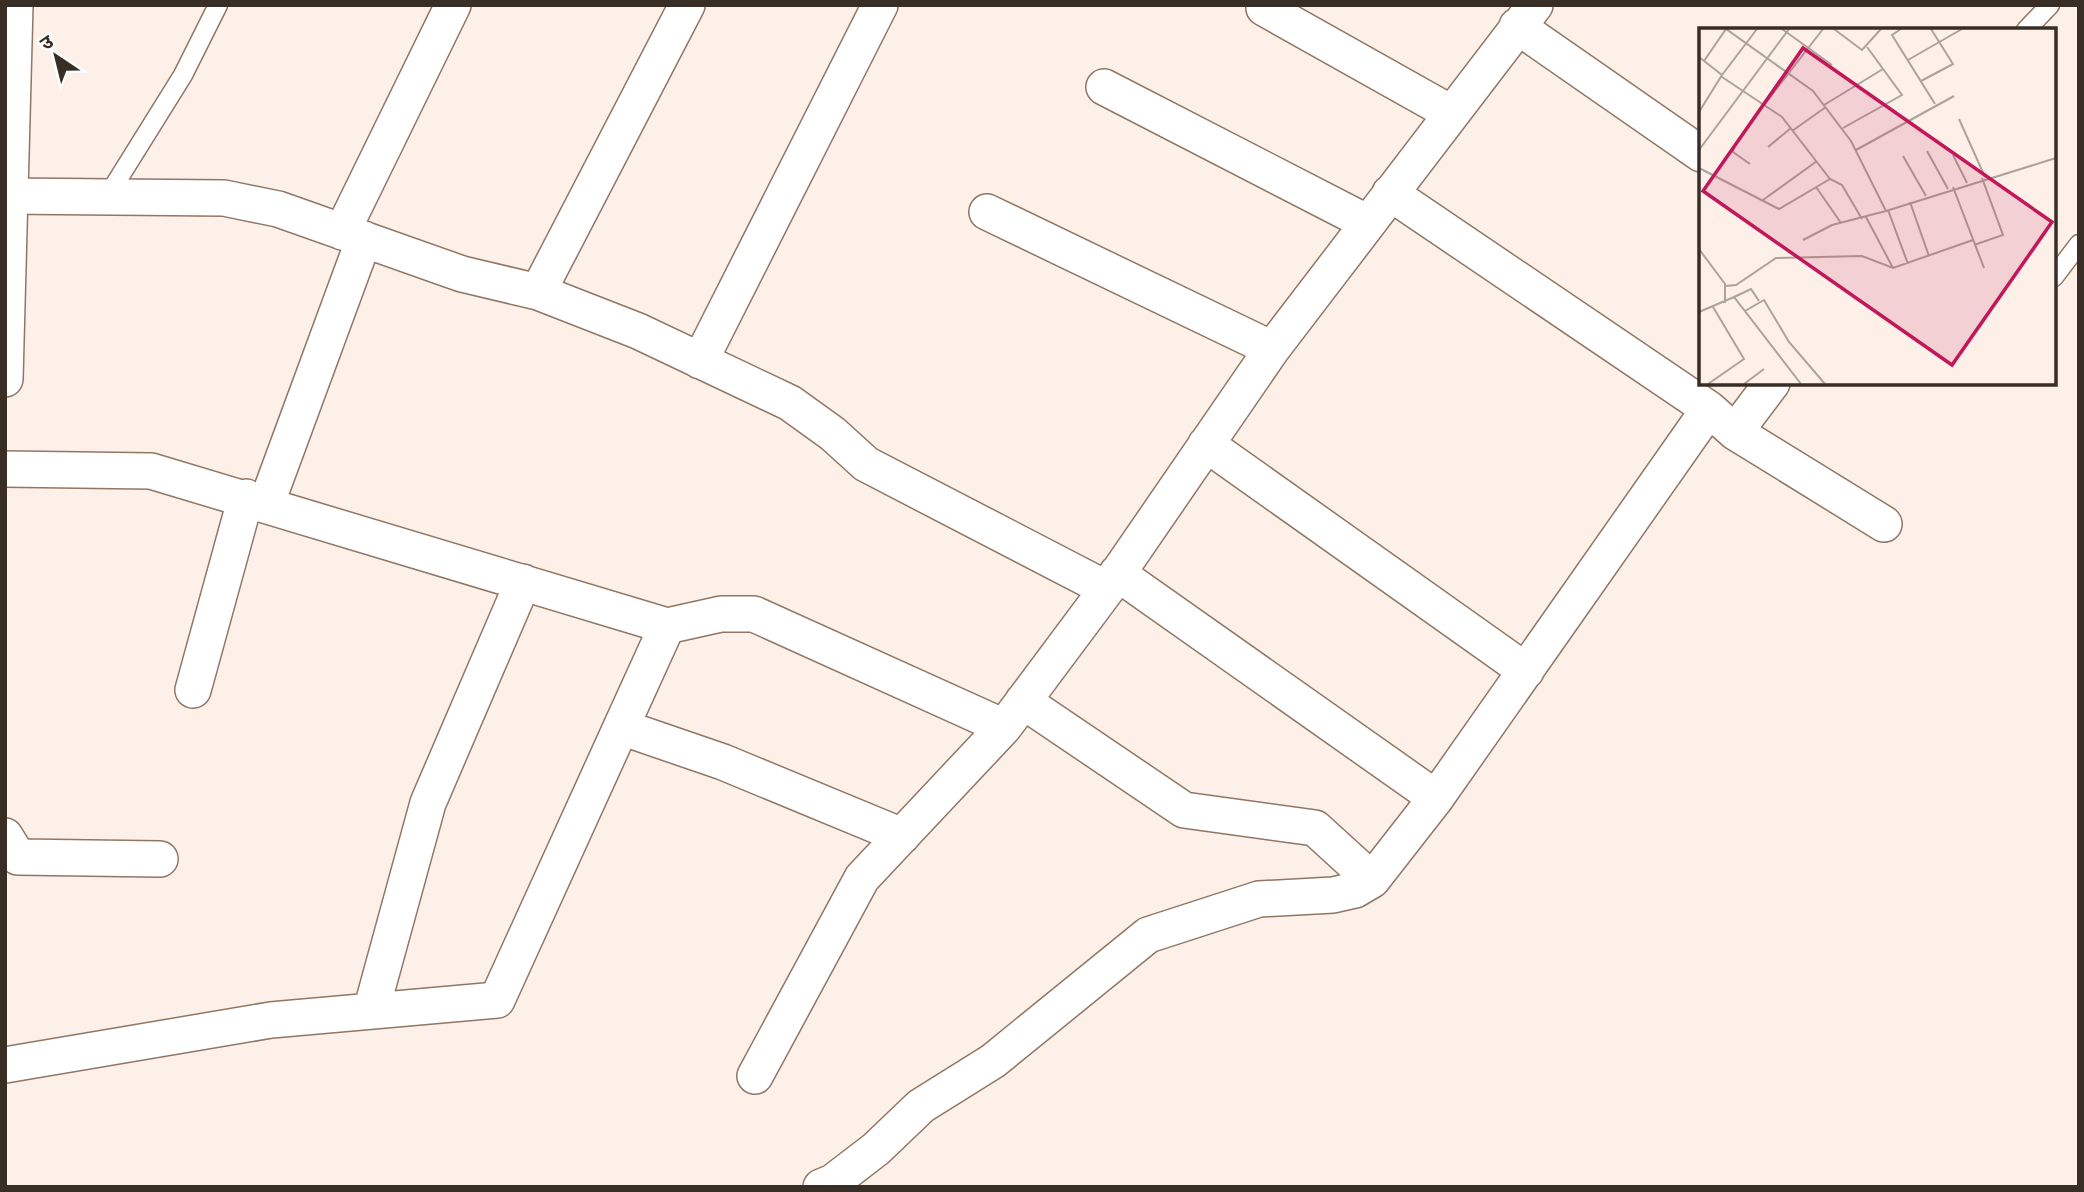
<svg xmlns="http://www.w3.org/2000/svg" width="2084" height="1192" font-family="'Nunito Sans','Noto Sans Devanagari',sans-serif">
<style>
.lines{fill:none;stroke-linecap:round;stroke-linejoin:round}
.service-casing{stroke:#907664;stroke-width:21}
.minor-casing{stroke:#907664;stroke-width:38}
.service{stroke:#fff;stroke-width:18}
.minor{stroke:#fff;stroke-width:35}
.inset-road{fill:none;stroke:#aea29a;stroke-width:2}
.view{fill:#c2185b;fill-opacity:0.15;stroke:#c2185b;stroke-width:3.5}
.inset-edge{fill:none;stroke:#392e26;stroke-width:3.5}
</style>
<rect width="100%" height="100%" fill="#fcf0e8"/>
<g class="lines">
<defs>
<path id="service" d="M2026,30L2050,5
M107,197L183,75L218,5
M2054,277L2079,244"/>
<path id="minor" d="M1264,8L1451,113
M1517,26L1701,154
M1104,87L1368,223
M1390,193L1709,409L1735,432L1884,524
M5,196L224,198L278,209L462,274L538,292L638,331L790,403L833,434L866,464L1107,589L1272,349L1535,5
M987,212L1272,349
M342,232L453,5
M538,292L687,5
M700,361L880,5
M5,379L15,5
M1735,432L1772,383
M1206,444L1526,671
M5,469L151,471L667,626L721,614H754L1004,727
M266,505L364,239
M1117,573L1436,798
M193,690L246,497
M1023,701L1184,810L1315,828L1372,880
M621,727L723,762L902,836
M5,836L18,857L160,859
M371,1011L428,803L523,582
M5,1065L271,1020L497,1000L667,626
M755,1076L862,878L1004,727L1107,589
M821,1187L833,1182L876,1149L921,1106L993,1061L1148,935L1259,899L1333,895L1355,890L1372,880L1436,798L1709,409"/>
</defs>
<use href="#service" class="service-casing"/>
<use href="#minor" class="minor-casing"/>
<use href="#service" class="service"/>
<use href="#minor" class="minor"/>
</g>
<g transform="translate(1699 28)">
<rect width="357" height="357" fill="#fcf0e8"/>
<path class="inset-road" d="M83,1L133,37M135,1L163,22L182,1M202,1L193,7L236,76M0,29L23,47L0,84M209,32L263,1M5,33L27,1L114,63L152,113L187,183L357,130M23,47L58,1M23,49L83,89L131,151L143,157L163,191M222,53L254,36L232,1M65,77L124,1M125,77L184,41M260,91L286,149M144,100L203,67L168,19M93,103L127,79M35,118L34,124L51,136M69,119L92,100M0,122L90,1M157,122L255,68M228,123L249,161M254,127L268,155M204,128L227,168M0,140L80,181L131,151M117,159L142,195M254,159L285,240M64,172L118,133M211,174L230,228M189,182L209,236M167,189L194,240M104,212L133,197L187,183M275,217L304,207L283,150M0,221L26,256V275M26,258L37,257L77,230L163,228L194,240L274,212M35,269L52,261L60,273M46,283L65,272L90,314L126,356M0,284L35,269L102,356M9,356L45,331L14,279M45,356L65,341"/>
<path class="view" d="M104,20L353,194L253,337L4,163Z"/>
<rect width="357" height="357" class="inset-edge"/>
</g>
<rect width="2084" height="1192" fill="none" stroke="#392e26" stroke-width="14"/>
<g transform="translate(56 56) rotate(325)" stroke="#ffffff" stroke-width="5" paint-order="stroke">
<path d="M0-5L12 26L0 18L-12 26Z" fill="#392e26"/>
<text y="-10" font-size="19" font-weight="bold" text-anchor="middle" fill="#392e26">उ</text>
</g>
</svg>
